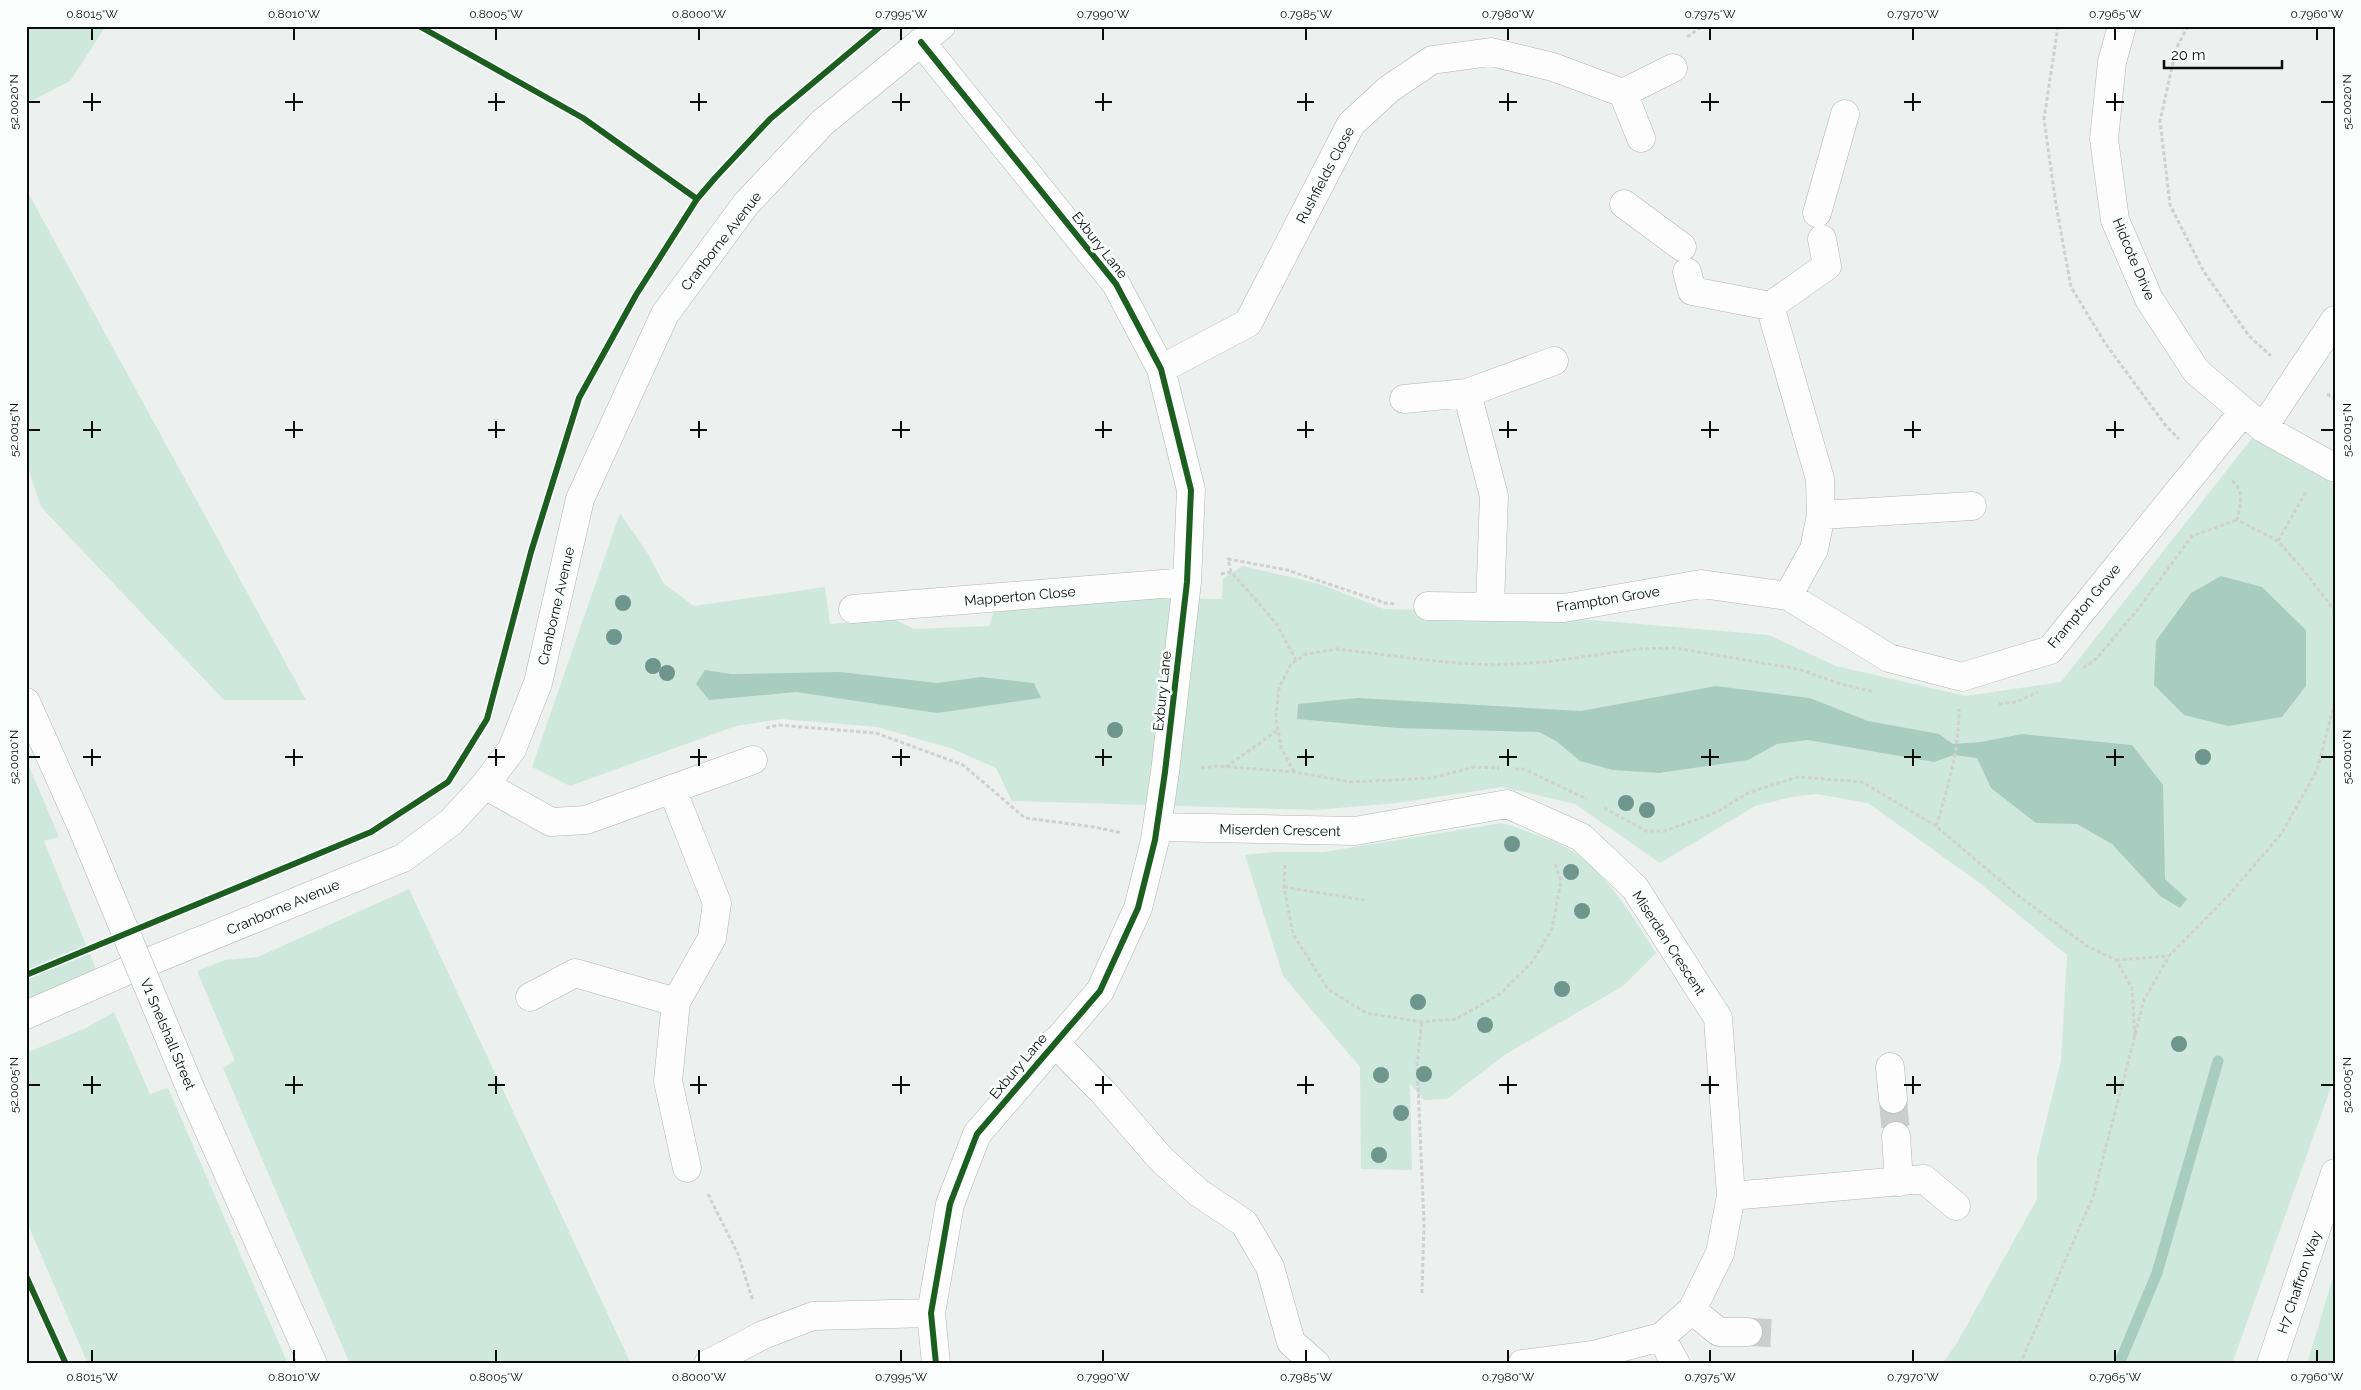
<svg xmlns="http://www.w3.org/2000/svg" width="2361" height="1390" font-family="Raleway,sans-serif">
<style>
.green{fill:#cee8de}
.water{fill:#a9ccc0}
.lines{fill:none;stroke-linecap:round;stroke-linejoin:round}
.stream{stroke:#a9ccc0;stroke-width:11}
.minor-tunnel{stroke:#cacecc;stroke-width:28;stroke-dasharray:28 14;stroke-linecap:butt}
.minor-casing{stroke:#b2b5b4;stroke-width:29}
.path{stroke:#d0d0d0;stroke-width:3;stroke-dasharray:4 2.5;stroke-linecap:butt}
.minor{stroke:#fcfdfc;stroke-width:28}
.minor-bridge-casing{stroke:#b2b5b4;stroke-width:29;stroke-linecap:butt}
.minor-bridge{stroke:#fcfdfc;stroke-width:28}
.cycleway-casing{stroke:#fafffd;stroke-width:9}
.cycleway{stroke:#1b5e20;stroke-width:6}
.tree{fill:#6e968c}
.ticks{fill:none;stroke:#0a0d0c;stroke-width:2}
.labels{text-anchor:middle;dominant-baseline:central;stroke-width:5;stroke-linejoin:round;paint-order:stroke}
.street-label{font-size:14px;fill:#0a0d0c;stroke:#fafffd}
.neatline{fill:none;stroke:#0a0d0c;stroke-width:2}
.ticks-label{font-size:12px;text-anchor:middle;fill:#0a0d0c}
</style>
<rect width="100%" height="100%" fill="#ecf0ee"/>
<path class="green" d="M26,26H106L70,81L29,102L26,97Z
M26,189L306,700H224L41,507L26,462Z
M2252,438L2335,485V1076L2232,1364H1942L1957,1343L2037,1199V1158L2061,1061L2067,955L1981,884L1868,803L1817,794L1791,797L1755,806L1660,863L1575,804L1502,787L1397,803L1315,810L1012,801L996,768L953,749L877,727L781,719L736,726L570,786L532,767L620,513L648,554L664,584L694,606L825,587L830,624L892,618L914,629L989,626L994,611L1122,598L1222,599L1223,578L1243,566L1320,584L1384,609L1497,612L1769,635L1836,666L1966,696L2061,682Z
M26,759L59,837L44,841L97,972L26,1004Z
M1502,823C1529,832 1564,842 1586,861C1615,887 1635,920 1656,953L1623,986L1506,1054L1447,1099L1424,1100L1410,1084L1412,1170L1361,1169L1360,1067L1283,976L1245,855L1274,852H1324Z
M409,889L631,1364H350L223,1068L235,1061L197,971L225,960L258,957Z
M114,1012L150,1094L168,1088L288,1364H88L26,1220V1053L86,1028Z
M2335,1271V1364H2307Z"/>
<path class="water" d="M2221,576L2262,587L2306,630V686L2282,717L2228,726L2184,715L2154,685L2156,641L2191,593Z
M705,670L731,674L840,672L937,683L981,677L1034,683L1041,698L937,713L796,692L709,700L696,684Z
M1716,686L1810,698L1868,721L1939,734L1953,744L1981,742L2022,734L2132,745L2163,785L2165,879L2187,899L2180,908L2160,896L2112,844L2077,824L2036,823L1991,788L1977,758L1954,755L1934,762L1808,740L1777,744L1748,760L1659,773L1613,770L1580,761L1556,741L1539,732L1397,728L1297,719L1298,704L1358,698L1581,711Z"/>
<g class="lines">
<path class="stream" d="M2119,1364L2157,1273L2218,1061"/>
<path class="minor-tunnel" d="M1893,1099L1896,1136
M1748,1332L1771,1333"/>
<defs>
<path id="minor" d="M2122,26L2112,62L2104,139L2115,220L2149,299L2196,371L2263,428L2335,468
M921,42L1116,284L1161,369L1191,490L1187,582L1165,772L1155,840L1138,908L1100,991L977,1134L950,1204L931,1313L936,1364
M1623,93L1641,138
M1624,204L1682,247
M1817,213L1845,114
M1687,272L1692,291L1770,306L1827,266L1822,239
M1770,306L1820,479L1821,515L1814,549L1788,596L1889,658L1962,677L2050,650L2243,412
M1161,369L1248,323L1351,124L1389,89L1432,60L1491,52L1553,67L1623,93L1673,68
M1467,393L1494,496L1490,606
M1404,399L1467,393L1554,361
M2263,428L2335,320
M1821,515L1972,506
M1428,606L1564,608L1701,584L1788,596
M853,609L1187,582
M26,702L81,825
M485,785L551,822L586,820L672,789L717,903L712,938L676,1002L668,1081L687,1168
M672,789L753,760
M1157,827L1355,831L1507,804L1581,837L1635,888L1718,1018L1731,1196L1720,1253L1692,1310L1661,1337L1593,1355L1522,1364
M530,997L575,973L676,1002
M26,1015L131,969L403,858L451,822L485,785L512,749L538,683L580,499L665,314L746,204L822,123L941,26
M1054,1042L1103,1092L1161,1159L1199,1193L1244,1223L1270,1267L1291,1342L1316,1364
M1890,1067L1893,1099
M191,1090L313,1364
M1896,1136L1899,1182
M1731,1196L1924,1179L1956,1206
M1692,1310L1719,1332H1748
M1661,1337L1676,1364
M708,1364L763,1335L813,1316L931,1313
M2271,1364L2335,1173"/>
</defs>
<use href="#minor" class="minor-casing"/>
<path class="path" d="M2058,26L2044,119L2056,205L2071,287L2105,343L2166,426L2179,439
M2188,26L2176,49L2160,121L2170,205L2204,272L2249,336L2271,356
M1687,37L1703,26
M2327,394L2335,399
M2232,481C2245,490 2240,507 2237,520L2278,541L2301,567L2335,611
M2278,541L2306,492
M1231,572L1228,559L1287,570L1385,603L1395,604
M1221,574L1231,572L1276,623L1296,660
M2083,668L2097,658L2139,608L2192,536L2237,520
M1999,704L2016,702L2038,692
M766,728L778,725L876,733L963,765L1025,818L1094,827L1122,833
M1226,767L1278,730
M1201,768L1217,766L1294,772L1351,782L1432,778L1474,767L1499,768
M1515,769H1524L1587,799
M1294,772L1281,748L1276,717L1279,688L1291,664L1306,654L1337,649L1444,662L1492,665L1546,662L1638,649L1675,648L1798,669L1841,684L1874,692
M1604,808L1646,831H1665L1717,812L1750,792L1798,777L1862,782L1936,826L2016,894L2087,946L2116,960L2132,988L2135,1039
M1936,826C1948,788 1959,750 1959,709
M1285,865L1284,887L1293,934L1328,989L1366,1013L1422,1022L1456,1019L1500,994L1532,962L1552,929L1561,881L1555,864
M1284,887L1364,900
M2116,960L2169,956
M708,1194L738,1254L753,1301
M1422,1293L1424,1223L1417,1063L1422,1022
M2020,1364L2093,1197L2144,1000L2169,956L2229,895L2282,833L2317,770L2335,702"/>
<use href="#minor" class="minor"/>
<defs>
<path id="minor-bridge" d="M81,825L191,1090"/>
</defs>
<use href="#minor-bridge" class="minor-bridge-casing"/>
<use href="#minor-bridge" class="minor-bridge"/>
<defs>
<path id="cycleway" d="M419,26L583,118L697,199
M921,42L1116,284L1161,369L1191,490L1187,582L1165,772L1155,840L1138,908L1100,991L977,1134L950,1204L931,1313L936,1364
M26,975L371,832L448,782L487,719L531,552L579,398L636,295L697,199L715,178L770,119L881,26
M26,1276L66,1364"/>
</defs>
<use href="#cycleway" class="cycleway-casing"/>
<use href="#cycleway" class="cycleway"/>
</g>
<g class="tree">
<circle cx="623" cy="603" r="8"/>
<circle cx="614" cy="637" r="8"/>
<circle cx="653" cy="666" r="8"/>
<circle cx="667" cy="673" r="8"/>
<circle cx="1115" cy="730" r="8"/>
<circle cx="2203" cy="757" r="8"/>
<circle cx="1626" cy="803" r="8"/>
<circle cx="1647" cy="810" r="8"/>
<circle cx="1512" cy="844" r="8"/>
<circle cx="1571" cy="872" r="8"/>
<circle cx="1582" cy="911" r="8"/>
<circle cx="1562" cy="989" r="8"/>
<circle cx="1418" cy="1002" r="8"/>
<circle cx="1485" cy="1025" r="8"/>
<circle cx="2179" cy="1044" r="8"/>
<circle cx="1424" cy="1074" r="8"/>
<circle cx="1381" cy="1075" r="8"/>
<circle cx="1401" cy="1113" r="8"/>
<circle cx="1379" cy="1155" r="8"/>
</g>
<path class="ticks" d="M92,28V40M294,28V40M496,28V40M699,28V40M901,28V40M1103,28V40M1306,28V40M1508,28V40M1710,28V40M1913,28V40M2115,28V40M2317,28V40M92,93V111M294,93V111M496,93V111M699,93V111M901,93V111M1103,93V111M1306,93V111M1508,93V111M1710,93V111M1913,93V111M2115,93V111M28,102H40M83,102H101M285,102H303M488,102H505M690,102H707M892,102H910M1095,102H1112M1297,102H1314M1499,102H1517M1701,102H1719M1904,102H1921M2106,102H2124M2321,102H2334M92,421V438M294,421V438M496,421V438M699,421V438M901,421V438M1103,421V438M1306,421V438M1508,421V438M1710,421V438M1913,421V438M2115,421V438M28,430H40M83,430H101M285,430H303M488,430H505M690,430H707M892,430H910M1095,430H1112M1297,430H1314M1499,430H1517M1701,430H1719M1904,430H1921M2106,430H2124M2321,430H2334M92,749V766M294,749V766M496,749V766M699,749V766M901,749V766M1103,749V766M1306,749V766M1508,749V766M1710,749V766M1913,749V766M2115,749V766M28,757H40M83,757H101M285,757H303M488,757H505M690,757H707M892,757H910M1095,757H1112M1297,757H1314M1499,757H1517M1701,757H1719M1904,757H1921M2106,757H2124M2321,757H2334M92,1076V1094M294,1076V1094M496,1076V1094M699,1076V1094M901,1076V1094M1103,1076V1094M1306,1076V1094M1508,1076V1094M1710,1076V1094M1913,1076V1094M2115,1076V1094M28,1085H40M83,1085H101M285,1085H303M488,1085H505M690,1085H707M892,1085H910M1095,1085H1112M1297,1085H1314M1499,1085H1517M1701,1085H1719M1904,1085H1921M2106,1085H2124M2321,1085H2334M92,1350V1362M294,1350V1362M496,1350V1362M699,1350V1362M901,1350V1362M1103,1350V1362M1306,1350V1362M1508,1350V1362M1710,1350V1362M1913,1350V1362M2115,1350V1362M2317,1350V1362"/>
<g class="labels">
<g class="street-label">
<text transform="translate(1325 175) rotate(-62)">Rushfields Close</text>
<text transform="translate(721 241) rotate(-52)">Cranborne Avenue</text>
<text transform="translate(1100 245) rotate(52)">Exbury Lane</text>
<text transform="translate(2134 259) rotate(67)">Hidcote Drive</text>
<text transform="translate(1020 596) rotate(-5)">Mapperton Close</text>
<text transform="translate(1608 599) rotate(-9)">Frampton Grove</text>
<text transform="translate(556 606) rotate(-77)">Cranborne Avenue</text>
<text transform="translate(2084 606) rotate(-50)">Frampton Grove</text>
<text transform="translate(1162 691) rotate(-84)">Exbury Lane</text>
<text transform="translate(1280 830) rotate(1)">Miserden Crescent</text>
<text transform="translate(283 907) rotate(-23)">Cranborne Avenue</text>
<text transform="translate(1669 943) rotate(57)">Miserden Crescent</text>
<text transform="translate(168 1034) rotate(67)">V1 Snelshall Street</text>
<text transform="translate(1018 1066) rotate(-50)">Exbury Lane</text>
<text transform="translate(2299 1282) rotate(-71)">H7 Chaffron Way</text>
</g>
</g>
<rect width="2361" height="1390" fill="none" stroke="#fafffd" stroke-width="55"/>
<path d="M2164 60v8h118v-8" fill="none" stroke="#0a0d0c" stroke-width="2.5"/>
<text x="2171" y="60" font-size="15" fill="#0a0d0c" stroke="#fafffd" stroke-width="4" paint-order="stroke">20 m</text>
<rect x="28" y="28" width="2306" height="1334" class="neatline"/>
<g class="ticks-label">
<text x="92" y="18">0.8015°W</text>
<text x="294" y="18">0.8010°W</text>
<text x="496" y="18">0.8005°W</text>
<text x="699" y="18">0.8000°W</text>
<text x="901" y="18">0.7995°W</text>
<text x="1103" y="18">0.7990°W</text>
<text x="1306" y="18">0.7985°W</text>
<text x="1508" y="18">0.7980°W</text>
<text x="1710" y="18">0.7975°W</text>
<text x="1913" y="18">0.7970°W</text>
<text x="2115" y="18">0.7965°W</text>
<text x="2317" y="18">0.7960°W</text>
<text transform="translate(14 102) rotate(-90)" y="4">52.0020°N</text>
<text transform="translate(2347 102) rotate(-90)" y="4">52.0020°N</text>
<text transform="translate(14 430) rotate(-90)" y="4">52.0015°N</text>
<text transform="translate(2347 430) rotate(-90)" y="4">52.0015°N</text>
<text transform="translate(14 757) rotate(-90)" y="4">52.0010°N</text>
<text transform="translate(2347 757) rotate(-90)" y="4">52.0010°N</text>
<text transform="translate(14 1085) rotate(-90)" y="4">52.0005°N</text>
<text transform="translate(2347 1085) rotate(-90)" y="4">52.0005°N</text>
<text x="92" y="1381">0.8015°W</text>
<text x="294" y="1381">0.8010°W</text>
<text x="496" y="1381">0.8005°W</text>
<text x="699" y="1381">0.8000°W</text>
<text x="901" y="1381">0.7995°W</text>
<text x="1103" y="1381">0.7990°W</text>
<text x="1306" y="1381">0.7985°W</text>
<text x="1508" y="1381">0.7980°W</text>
<text x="1710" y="1381">0.7975°W</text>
<text x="1913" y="1381">0.7970°W</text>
<text x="2115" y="1381">0.7965°W</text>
<text x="2317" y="1381">0.7960°W</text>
</g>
</svg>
